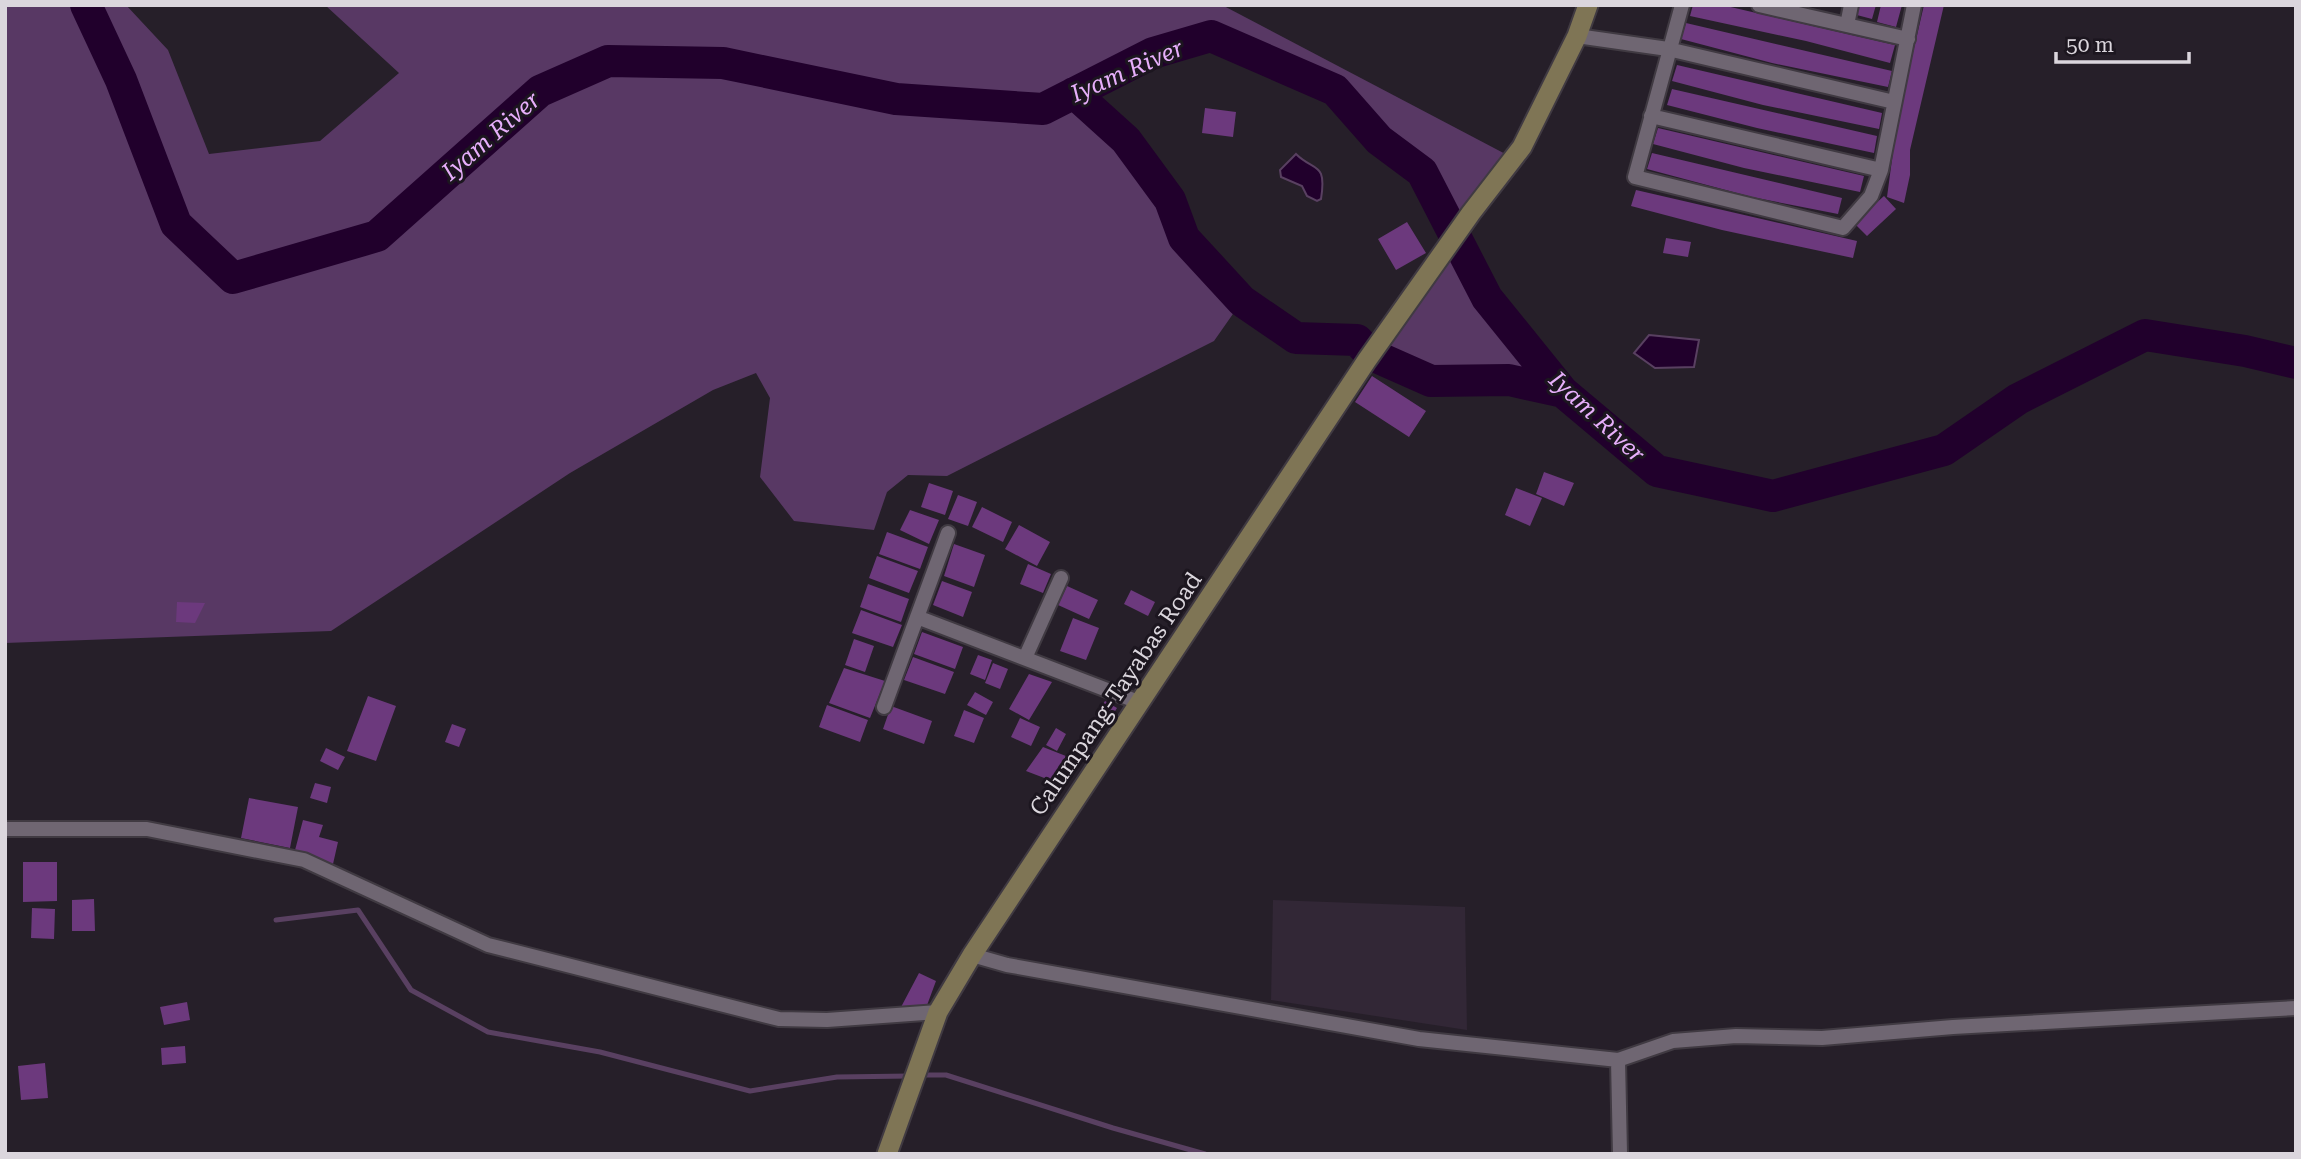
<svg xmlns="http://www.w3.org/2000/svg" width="2301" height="1159" font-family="'Roboto Serif',serif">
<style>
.built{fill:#322736}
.green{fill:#583864}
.water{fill:#21002c;stroke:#594061;stroke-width:2}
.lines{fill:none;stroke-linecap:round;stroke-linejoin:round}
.stream{stroke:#594061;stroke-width:5}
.river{stroke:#21002c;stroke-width:32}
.building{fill:#6c397d}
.minor-casing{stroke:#403a42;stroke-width:18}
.secondary-casing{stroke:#403a42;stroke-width:23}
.minor{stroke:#6f6672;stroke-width:14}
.secondary{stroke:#7f7555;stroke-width:19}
.labels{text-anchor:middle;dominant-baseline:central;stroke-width:6;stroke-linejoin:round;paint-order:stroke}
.street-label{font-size:23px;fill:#dbd6dd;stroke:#1c161f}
.water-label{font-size:24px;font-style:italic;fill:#e7affb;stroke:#1c161f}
</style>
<rect width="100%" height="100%" fill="#261f29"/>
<path class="built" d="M1273,900L1465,907L1467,1030L1271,1000Z"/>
<path class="green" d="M5,5H126L168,50L209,154L320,141L399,73L325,5H1222L1513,158L1455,236L1487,298L1563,392L1509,380L1431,381L1370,354L1455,235L1422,172L1379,140L1335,90L1211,36L1153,53L1074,93L1126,140L1170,200L1184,238L1242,301L1214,341L947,476L908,475L887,492L874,530L794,521L760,477L770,398L756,373L713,390L570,473L331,631L5,643Z"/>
<path class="water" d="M1296,154C1314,172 1327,161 1321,199L1317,201L1307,196L1302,186L1281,177L1280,170Z
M1649,335L1699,340L1694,367L1655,368L1634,353Z"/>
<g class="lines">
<path class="stream" d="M276,920L358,910L411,990L488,1032L600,1052L750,1091L837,1077L910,1076
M920,1075H946L1113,1128L1205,1154"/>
<path class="river" d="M86,5L121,80L176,224L233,278L377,236L540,91L608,61L723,63L896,99L1043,109L1153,53L1211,36L1335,90L1379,140L1422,172L1487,298L1563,392L1657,471L1773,496L1944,450L2018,399L2145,335L2245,351L2296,363
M1074,93L1126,140L1170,200L1184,238L1242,301L1296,338L1357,340L1370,354L1431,381L1509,380L1563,392"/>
</g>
<path class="building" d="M1693,5H1722L1895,45L1890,63L1806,41L1690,16Z
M1855,5H1876L1872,19L1853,14Z
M1881,5H1902L1896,27L1877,22Z
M1924,5H1944L1910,150V175L1904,203L1887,197L1897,122Z
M1686,23L1892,71L1888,87L1772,63L1681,39Z
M1677,65L1882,113L1879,129L1763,105L1672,81Z
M1672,89L1877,136L1874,153L1757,128L1667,105Z
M1205,108L1236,112L1233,137L1202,133Z
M1658,128L1864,176L1860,192L1744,168L1653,144Z
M1652,153L1842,198L1838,214L1752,197L1647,169Z
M1636,190L1857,241L1853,258L1722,230L1631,206Z
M1884,196L1896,209L1867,236L1854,223Z
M1407,222L1426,253L1396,270L1378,239Z
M1666,238L1691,242L1688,257L1663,253Z
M1372,376L1426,411L1409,437L1355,402Z
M1544,472L1574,483L1564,506L1536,494Z
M929,483L953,491L945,515L921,507Z
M1516,488L1542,498L1530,526L1505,515Z
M958,495L977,502L968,526L948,519Z
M982,507L1012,522L1003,542L972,527Z
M910,510L939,520L929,544L900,530Z
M1019,525L1050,542L1037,566L1005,549Z
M887,532L928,547L920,569L879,554Z
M954,544L985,555L974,587L944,576Z
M877,556L918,571L909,593L869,578Z
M1028,564L1051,574L1043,593L1020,584Z
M942,581L972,592L963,617L933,605Z
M868,584L909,599L901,622L860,607Z
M1067,586L1098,600L1089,619L1058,605Z
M1131,590L1155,602L1148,616L1124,604Z
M177,602L205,603L195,623L176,622Z
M861,610L902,625L893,647L852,633Z
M1073,618L1099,628L1086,660L1060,651Z
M922,632L963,647L955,669L914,654Z
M854,639L874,646L865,672L845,665Z
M978,655L992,660L985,680L970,674Z
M913,657L954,672L945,694L904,680Z
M993,663L1008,669L1000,689L985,683Z
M844,668L885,681L870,718L829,703Z
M1029,674L1052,682L1029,720L1009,709Z
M975,692L993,702L986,715L967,705Z
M368,696L396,706L376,761L347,751Z
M1105,701L1117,708L1107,724L1095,716Z
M827,705L868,720L860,742L819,727Z
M891,706L932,721L924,744L883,729Z
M964,710L984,718L974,743L954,736Z
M1020,718L1040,727L1031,746L1011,737Z
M452,724L466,729L459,747L445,742Z
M1056,728L1066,734L1057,751L1046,745Z
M1043,747L1071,758L1060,784L1026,771Z
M326,748L345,757L338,770L320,761Z
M315,783L331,787L327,803L310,798Z
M249,798L298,807L290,848L241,838Z
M303,820L323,825L319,837L338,842L333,864L294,854Z
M23,862H57V901L23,902Z
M94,899L95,931H72V900Z
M32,908L55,909L54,939L31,938Z
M919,973L936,981L926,1008L900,1009Z
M187,1002L190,1020L164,1025L160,1007Z
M185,1046L186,1063L162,1065L161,1048Z
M45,1063L48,1098L21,1100L18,1066Z"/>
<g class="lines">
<defs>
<path id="minor" d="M1682,5L1635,177L1843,228L1871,196L1881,170L1914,5
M1759,5L1908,39
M1847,25L1851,5
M1577,36L1668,49L1894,102
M1651,116L1881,170
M917,617L1141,703
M1025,658L1061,578
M884,707L948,533
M5,829H147L304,860L488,945L779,1019L827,1020L938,1012
M972,955L1007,965L1419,1039L1618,1060L1673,1041L1736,1036L1822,1038L1953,1027L2296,1008
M1618,1060L1620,1154"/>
<path id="secondary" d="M887,1154L938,1012L972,955L1367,360L1471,213L1522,147L1577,36L1588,5"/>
</defs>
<use href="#minor" class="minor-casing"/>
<use href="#secondary" class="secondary-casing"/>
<use href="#minor" class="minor"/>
<use href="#secondary" class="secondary"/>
</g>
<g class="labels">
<g class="street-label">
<text transform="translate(1116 694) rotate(-56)">Calumpang-Tayabas Road</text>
</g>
<g class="water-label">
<text transform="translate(1127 71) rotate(-24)">Iyam River</text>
<text transform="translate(491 136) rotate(-41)">Iyam River</text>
<text transform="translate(1597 417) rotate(43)">Iyam River</text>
</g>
</g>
<rect width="2301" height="1159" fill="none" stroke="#dbd6dd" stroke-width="14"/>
<path d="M2056 52v10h133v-10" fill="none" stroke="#dbd6dd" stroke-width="3.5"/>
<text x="2066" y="52" font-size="21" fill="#dbd6dd" stroke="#1c161f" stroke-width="5" paint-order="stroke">50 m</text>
</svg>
